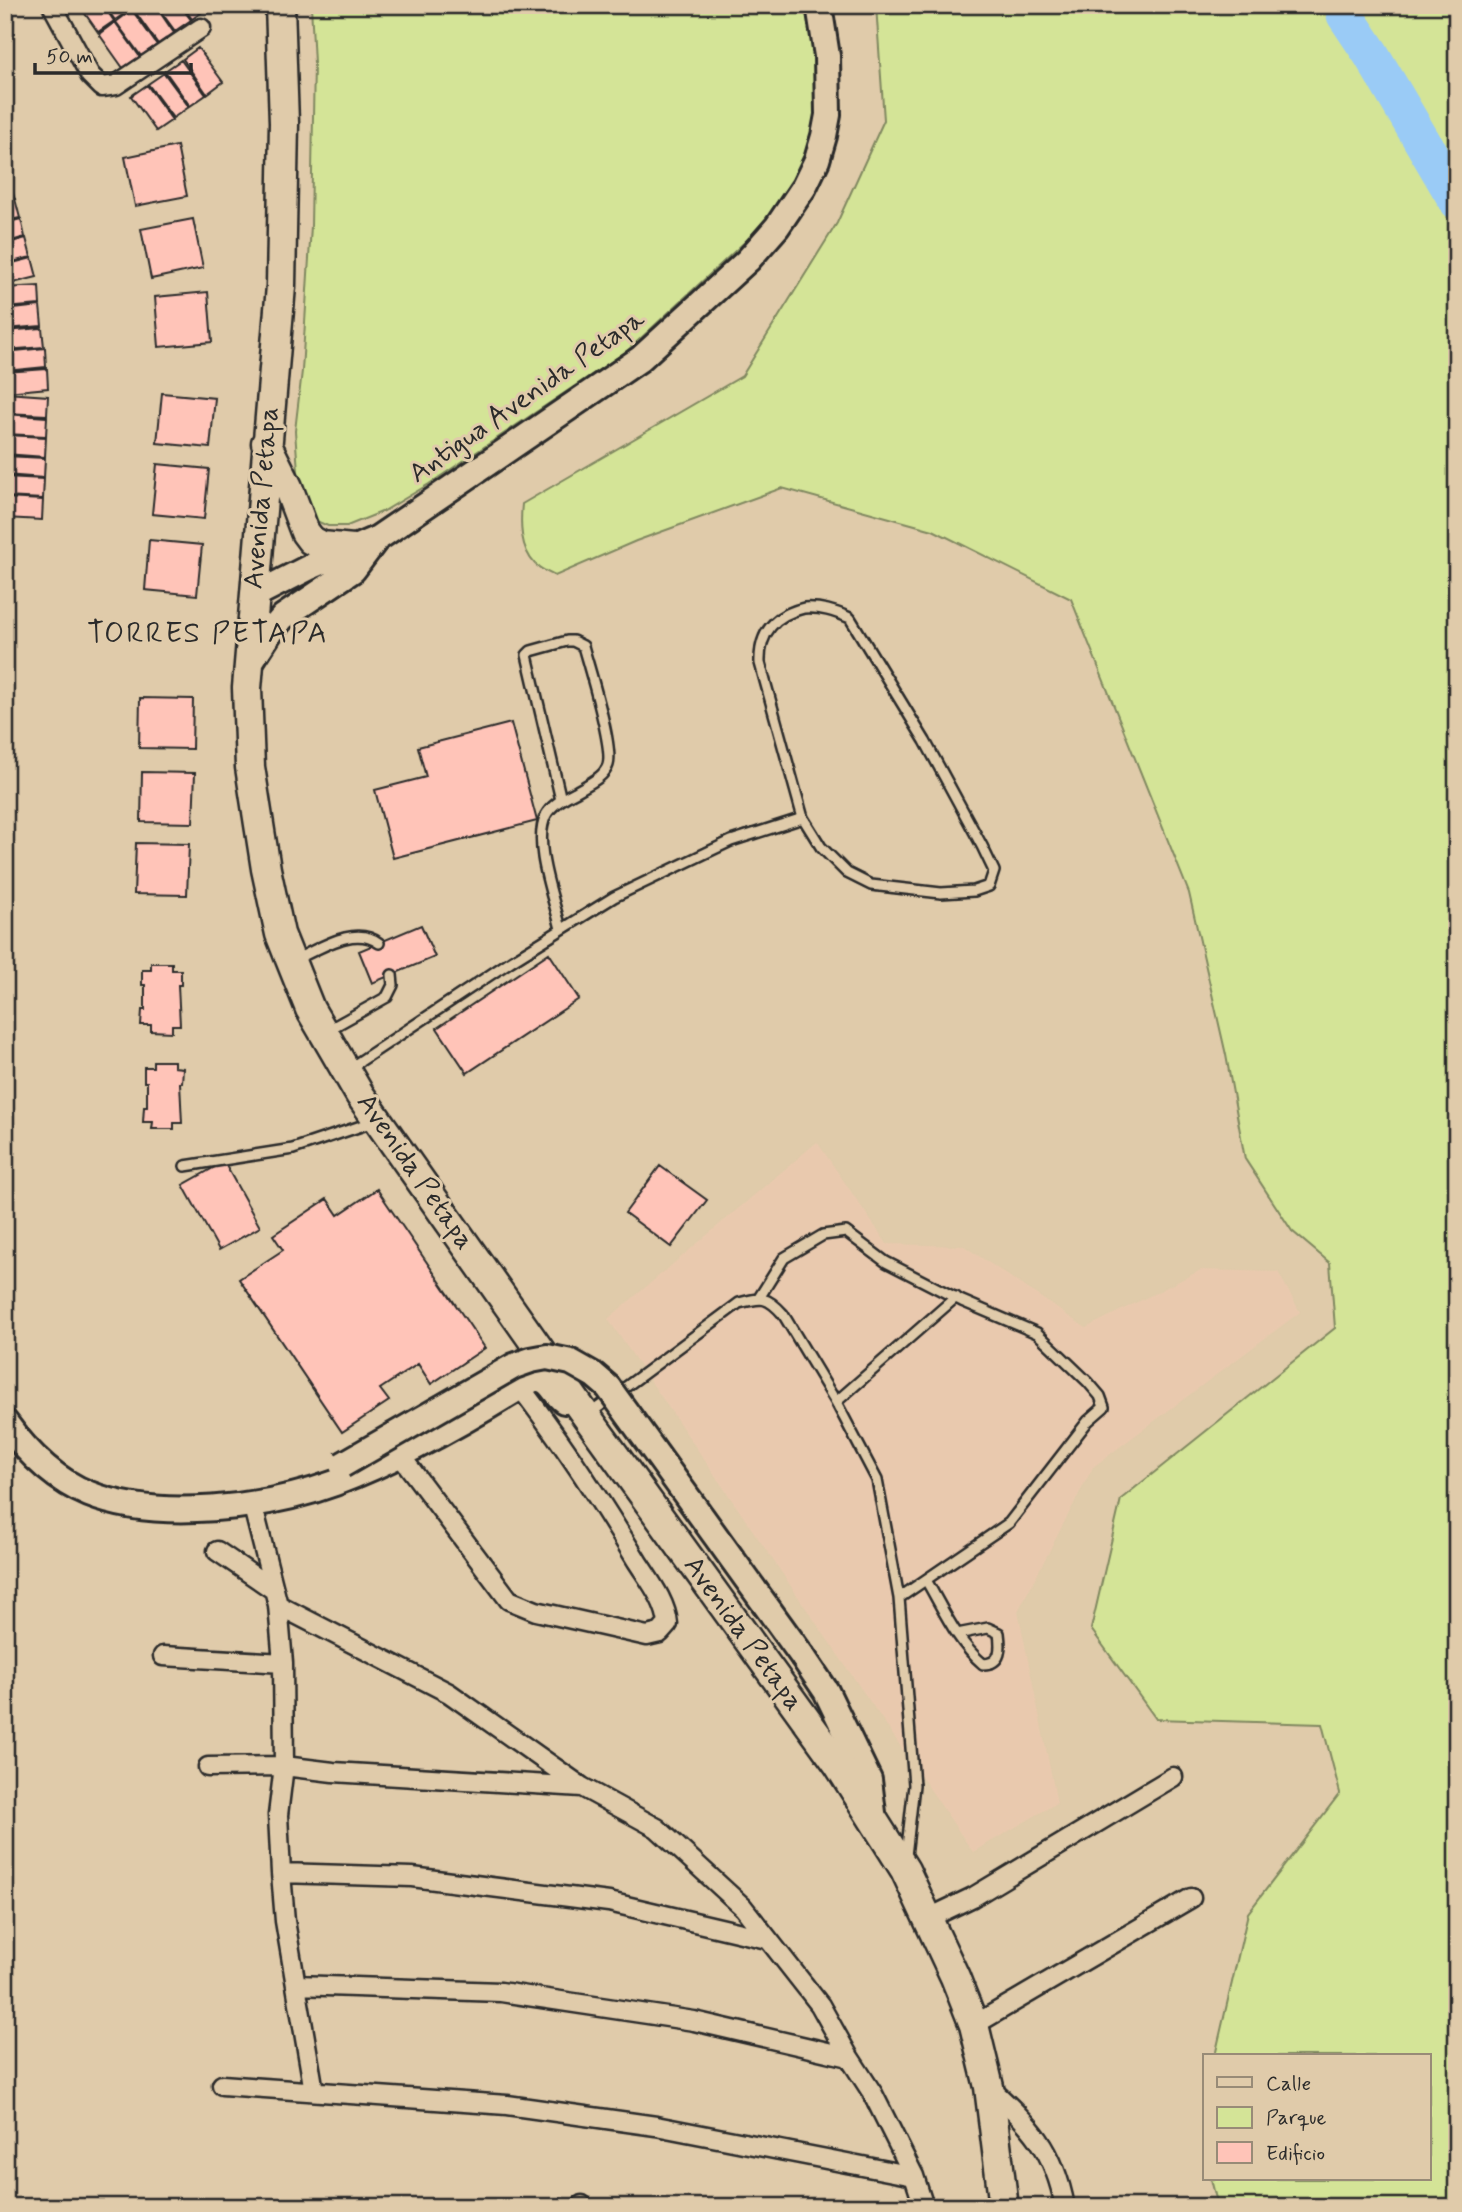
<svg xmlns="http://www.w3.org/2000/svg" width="1462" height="2212" font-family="Mynerve,sans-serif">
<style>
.built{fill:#e9c9ae}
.green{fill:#d4e497;stroke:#808861;stroke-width:2}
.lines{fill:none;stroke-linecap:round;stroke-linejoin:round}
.river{stroke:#9acbf6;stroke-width:37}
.building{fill:#ffc4b8;stroke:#2b2b2b;stroke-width:2}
.lane-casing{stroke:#2b2b2b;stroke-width:14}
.street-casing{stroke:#2b2b2b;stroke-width:23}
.secondary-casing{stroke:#2b2b2b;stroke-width:30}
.primary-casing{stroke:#2b2b2b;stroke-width:33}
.lane{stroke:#e0cbaa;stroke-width:9}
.street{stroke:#e0cbaa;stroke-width:18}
.secondary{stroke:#e0cbaa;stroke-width:24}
.primary{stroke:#e0cbaa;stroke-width:28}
.secondary-bridge-casing{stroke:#2b2b2b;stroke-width:30;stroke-linecap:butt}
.secondary-bridge{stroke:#e0cbaa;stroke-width:24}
.labels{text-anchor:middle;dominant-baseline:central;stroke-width:6;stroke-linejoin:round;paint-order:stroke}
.street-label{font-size:28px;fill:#2b2b2b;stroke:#e0cbaa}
.neighbourhood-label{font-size:30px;letter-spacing:2px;fill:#2b2b2b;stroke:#e0cbaa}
</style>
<rect width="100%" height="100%" fill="#e0cbaa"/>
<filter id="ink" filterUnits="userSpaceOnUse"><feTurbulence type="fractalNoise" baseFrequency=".0143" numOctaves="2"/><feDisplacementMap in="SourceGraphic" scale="14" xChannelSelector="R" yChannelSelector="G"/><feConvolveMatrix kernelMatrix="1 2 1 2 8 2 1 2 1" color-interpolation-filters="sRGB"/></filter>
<g filter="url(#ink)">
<path class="built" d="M817,1142L887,1244L964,1246L1086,1328L1201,1270L1278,1272L1300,1312L1093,1467L1018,1611L1057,1803L973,1852L608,1319Z"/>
<path class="green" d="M311,5H819L827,56L804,187L627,351L429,484L384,511L347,526H328L314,520L299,484L295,431L302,371L311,226L314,63Z
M876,5H1457V2207H1218L1211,2179H1429V2056H1215L1248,1913L1340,1793L1322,1724L1156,1719L1091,1629L1121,1499L1335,1328L1330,1263L1292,1231L1245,1159L1226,1055L1189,893L1071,599L933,530L782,488L636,541L555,576C549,573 540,569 535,564C520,548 520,524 522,504L742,376L837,223L884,120Z"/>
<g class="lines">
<path class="river" d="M1343,5L1345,15L1371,54L1457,201"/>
</g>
<path class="building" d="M79,5H103L114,21L98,32Z
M104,5H128L131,9L115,20Z
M139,5H155L174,33L158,44L133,9Z
M156,5H180L191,20L175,31Z
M182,5H207L208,8L192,19Z
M132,10L157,45L141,56L116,22Z
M115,22L140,57L123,68L99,34Z
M198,48L223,82L207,94L183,59Z
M181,60L206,95L190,106L165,71Z
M164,73L189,107L173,118L148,84Z
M147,85L172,120L156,131L131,96Z
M177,146L187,196L135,206L125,157Z
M9,179L14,197L5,200V180Z
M15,199L20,218L5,221V201Z
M21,219L25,237L5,243V223Z
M193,219L203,268L151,279L141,229Z
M26,238L31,257L5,264V244Z
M32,258L37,277L5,285V265Z
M39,286L40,305L5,308V288Z
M208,292L212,342L159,347L155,297Z
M40,306L42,326L5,329V310Z
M42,328L44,347L5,350V331Z
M45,348L46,367L5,371V352Z
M47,369L48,388L6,392L5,372Z
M6,393L48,396L47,415L5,413Z
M162,393L215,398L210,448L157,443Z
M5,414L47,417L46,436L5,434Z
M5,435L46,437L45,457L5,454Z
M5,456L45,458L44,478L5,475Z
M157,464L209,469L204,519L152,514Z
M5,477L44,479L43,499L5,497Z
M5,498L43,500L42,520L5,518Z
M149,540L202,545L197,595L145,590Z
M140,698L193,699L192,749L139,748Z
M511,723L537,821L393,858L375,790L426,777L418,747Z
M142,772L195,773L193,823L141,822Z
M136,843L189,844L187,895L134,894Z
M421,925L435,957L372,983L359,951Z
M549,953L579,999L467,1073L437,1028Z
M151,963H172V970H181V985H178L180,1025H172V1032L151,1031V1025H141L142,1010H145V985H142V970H151Z
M153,1061H174V1067L183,1068L182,1083H180L182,1123H174V1129H152L153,1122H143L144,1107H147V1082H144V1067H153Z
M224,1162L260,1227L219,1250L183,1185Z
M660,1166L707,1200L671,1247L625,1213Z
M377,1189L485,1348L431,1384L418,1364L380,1389L389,1401L342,1432L239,1279L283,1250L273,1235L327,1199L338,1215Z"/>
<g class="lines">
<defs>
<path id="lane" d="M804,608C821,607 834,611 850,618L925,741L982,846L994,871L989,886L974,891L941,893L871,885L847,873L821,847L803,818L760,663C759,632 775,615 804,608Z
M561,800L527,655L531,651L567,641H573L583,646C589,668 614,747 608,765C604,778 586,785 575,792C565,797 552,804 546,815C532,843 554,899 561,929
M294,960C318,950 354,924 379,943
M326,1031L387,997L393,985L392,975
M350,1068L511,961L614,897L731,841L803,818
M185,1166L293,1149L373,1122
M759,1298L784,1258L823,1235L846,1232L886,1262L962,1301L1037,1333L1088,1382L1100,1396L1104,1407L1088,1421L1009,1523L899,1598
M836,1402L956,1297
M588,1415L739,1303C762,1297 767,1296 783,1314L836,1402L877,1480L899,1598L914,1785L906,1856
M926,1580C943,1609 957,1642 983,1664C1002,1664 1001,1648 999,1633L988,1628L957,1634"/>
<path id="street" d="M52,5L90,75L102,87L116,85L201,28
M400,1455L509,1600L536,1611L647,1636L660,1633L668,1624C666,1601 649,1580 637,1561C601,1501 563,1443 520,1387
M252,1503L278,1605L283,1663L284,1766L278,1815L281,1873L285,1921L314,2091
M217,1551L274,1590
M278,1605L449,1693L582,1787L657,1828L743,1907L820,2005L849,2057L873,2094L914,2176L924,2207
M163,1656L283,1663
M208,1767L284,1766L333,1772L582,1787
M281,1873L412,1877L609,1902L767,1939
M929,1918L973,1897L1173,1777
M297,1985L501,1992L694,2021L849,2057
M974,2025L1191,1898
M222,2085L507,2105L656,2126L914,2176
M989,2087C1031,2126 1054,2148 1065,2207
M582,2207V2205"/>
<path id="secondary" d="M255,595L308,568L378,538L640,359L748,260L777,227L804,187L817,160L824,136L828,115L827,56L819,5
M248,666L270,632L283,617L353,570L375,541
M5,1422C26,1451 54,1480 89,1494C158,1522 267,1508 335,1483C402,1458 473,1417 533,1379C551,1377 552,1392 564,1401
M803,1657L826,1691L869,1780L874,1821"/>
<path id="primary" d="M280,5L284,123L281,286L247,688L250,767L266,869L280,934L310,1009L360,1095L582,1410L838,1764L905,1870L955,1977L974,2025L989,2087L1004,2207
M266,443L288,487L305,532L311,540L322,546L353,549"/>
</defs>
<use href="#lane" class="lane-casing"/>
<use href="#street" class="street-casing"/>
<use href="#secondary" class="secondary-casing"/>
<use href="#primary" class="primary-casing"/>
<use href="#lane" class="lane"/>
<use href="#street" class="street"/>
<use href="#secondary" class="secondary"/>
<use href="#primary" class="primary"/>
<defs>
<path id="secondary-bridge" d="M342,1465L514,1366L531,1360L547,1357L571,1362L594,1375L608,1387L803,1657"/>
</defs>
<use href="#secondary-bridge" class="secondary-bridge-casing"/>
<use href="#secondary-bridge" class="secondary-bridge"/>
</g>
</g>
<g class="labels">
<g class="street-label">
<text transform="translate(527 397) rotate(-35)">Antigua Avenida Petapa</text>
<text transform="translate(262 498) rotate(-85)">Avenida Petapa</text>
<text transform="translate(415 1172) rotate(55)">Avenida Petapa</text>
<text transform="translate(743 1634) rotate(54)">Avenida Petapa</text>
</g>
<g class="neighbourhood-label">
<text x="208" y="633">TORRES PETAPA</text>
</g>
</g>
<rect width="1462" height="2212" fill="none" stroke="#e0cbaa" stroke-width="28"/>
<rect x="14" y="14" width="1434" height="2184" fill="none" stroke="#2b2b2b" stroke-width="2.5" filter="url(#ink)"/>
<rect x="1203" y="2054" width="228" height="126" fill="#e0cbaa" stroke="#988b77" stroke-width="2"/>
<rect x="1217" y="2077" width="35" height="10" fill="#e0cbaa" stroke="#988b77" stroke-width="2"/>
<text x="1266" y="2090" font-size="21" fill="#2b2b2b">Calle</text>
<rect x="1217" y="2107" width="35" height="21" fill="#d4e497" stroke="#988b77" stroke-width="2"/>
<text x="1266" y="2124" font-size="21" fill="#2b2b2b">Parque</text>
<rect x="1217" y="2142" width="35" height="21" fill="#ffc4b8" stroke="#988b77" stroke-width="2"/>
<text x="1266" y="2160" font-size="21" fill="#2b2b2b">Edificio</text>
<path d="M35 63v10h156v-10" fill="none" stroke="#2b2b2b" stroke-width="3.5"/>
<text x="46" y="63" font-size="21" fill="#2b2b2b" stroke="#e0cbaa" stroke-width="5" paint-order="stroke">50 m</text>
</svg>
